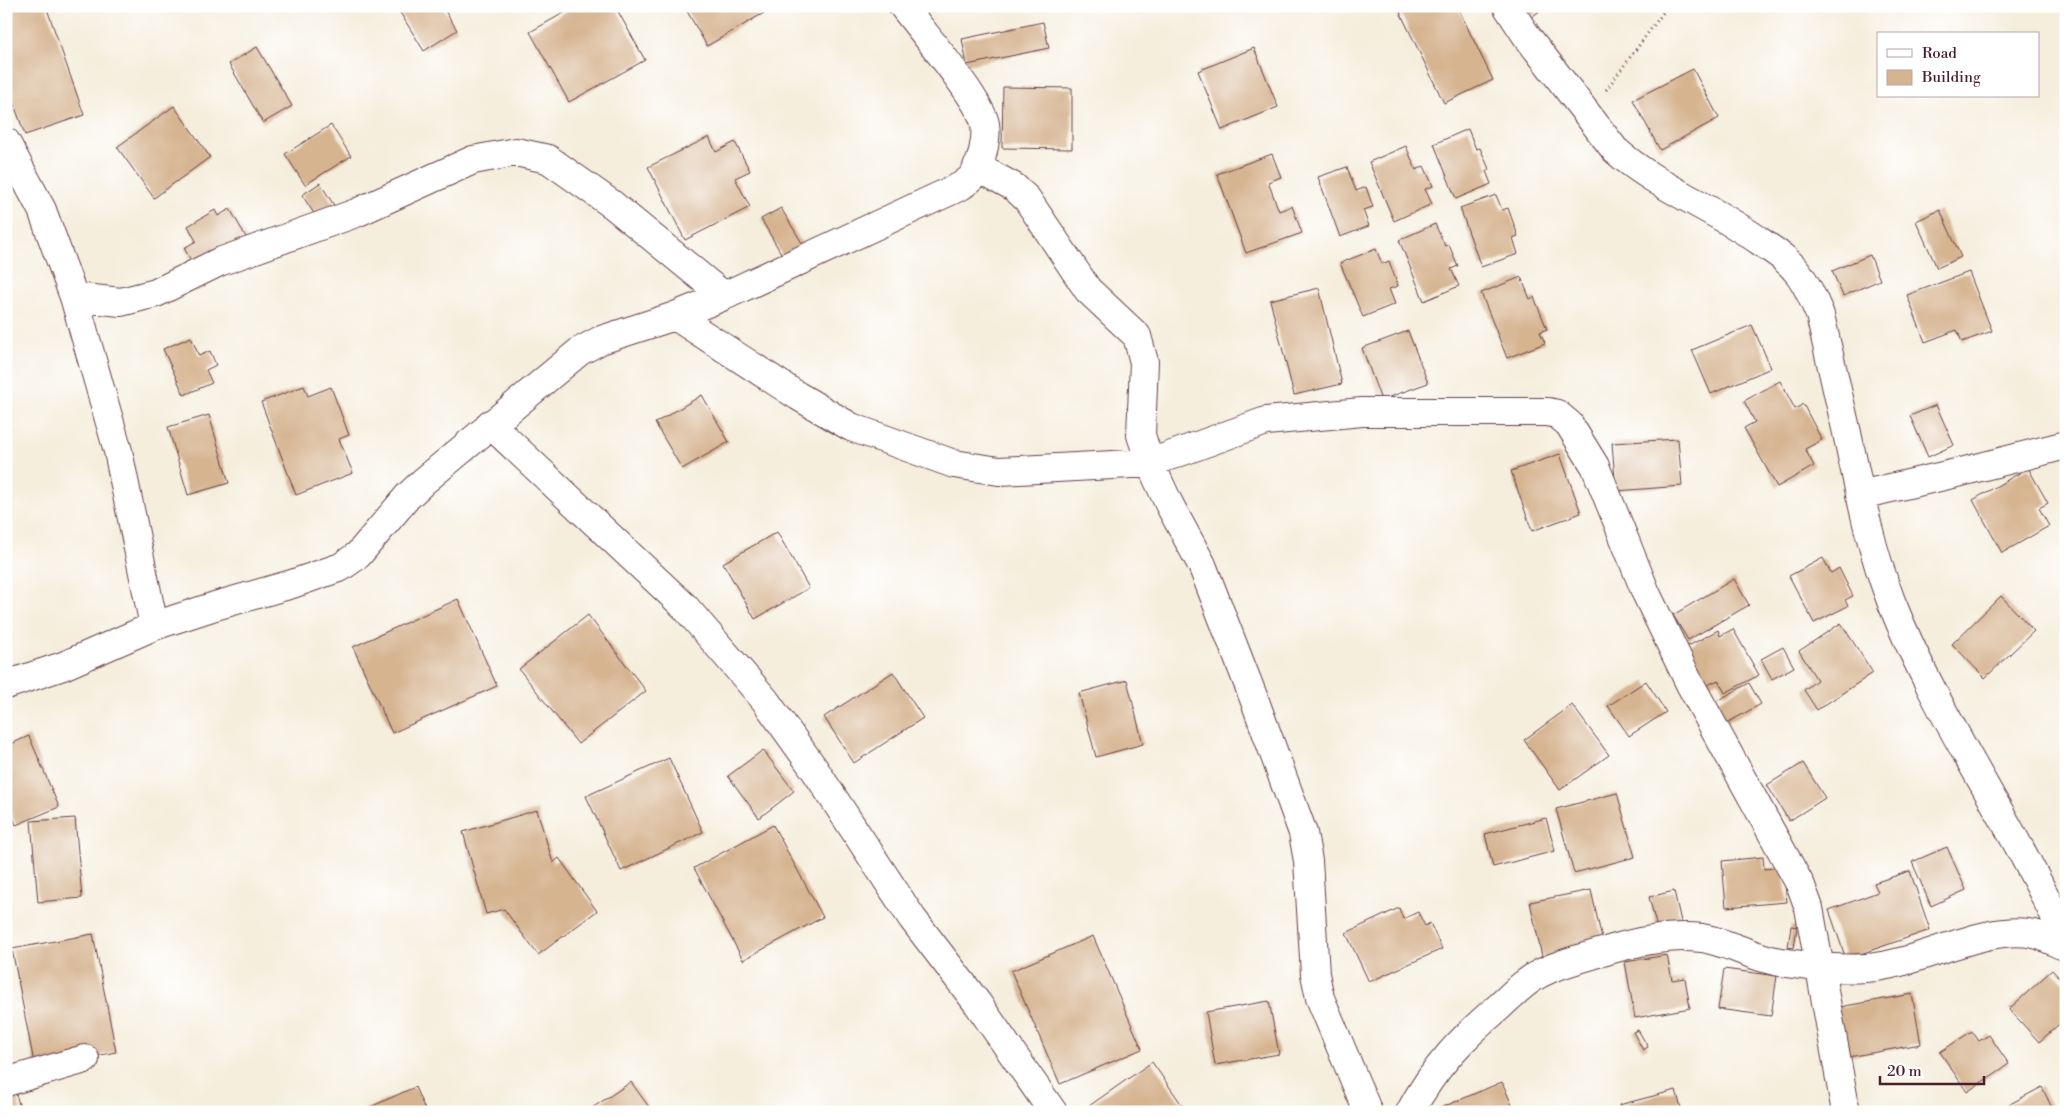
<svg xmlns="http://www.w3.org/2000/svg" width="2072" height="1118" font-family="'Libre Bodoni',serif">
<style>
.building{fill:#d6b490}
.lines{fill:none;stroke-linecap:round;stroke-linejoin:round}
.minor-casing{stroke:#643e46;stroke-width:30}
.path{stroke:#643e46;stroke-width:3;stroke-dasharray:1 4;stroke-linecap:butt}
.minor{stroke:#fff;stroke-width:28}
</style>
<rect width="100%" height="100%" fill="#fff"/>
<filter id="ink" filterUnits="userSpaceOnUse"><feTurbulence type="fractalNoise" baseFrequency=".02" numOctaves="2"/><feDisplacementMap in="SourceGraphic" scale="10" xChannelSelector="R" yChannelSelector="G"/><feConvolveMatrix kernelMatrix="1 2 1 2 8 2 1 2 1" color-interpolation-filters="sRGB"/></filter>
<filter id="wash" filterUnits="userSpaceOnUse"><feTurbulence type="fractalNoise" baseFrequency=".0096" numOctaves="4" result="noise"/><feDisplacementMap in="SourceGraphic" scale="20" xChannelSelector="R" yChannelSelector="G"/><feGaussianBlur stdDeviation="1.12" result="paint"/><feColorMatrix in="noise" values="0 0 0 0 0 0 0 0 0 0 0 0 0 0 0 0 0 1.4 0 .05"/><feComposite in="paint" operator="in"/></filter>
<g filter="url(#wash)">
<rect width="100%" height="100%" fill="#f5eedd"/>
<g id="blocks">
<path class="building" d="M6,6H46L84,115L25,135L6,82Z
M396,6H442L457,30L424,51Z
M576,6H615L645,60L569,102L530,32Z
M684,6H776L707,46Z
M1406,6H1457L1493,80L1444,103L1399,10Z
M1518,6H1547L1527,20Z
M1043,22L1049,48L967,65L962,39Z
M257,47L292,106L263,123L229,64Z
M1254,48L1278,107L1222,130L1198,71Z
M1693,69L1719,118L1660,150L1633,100Z
M1003,87L1072,88V149L1002,148Z
M174,106L210,157L154,198L117,147Z
M331,125L351,156L305,185L285,154Z
M1468,129L1476,149L1480,148L1489,169L1486,171L1491,184L1456,199L1434,144Z
M709,137L716,152L735,142L750,171L735,178L750,207L685,240L648,167Z
M1406,146L1416,170L1424,166L1433,186L1425,189L1432,204L1394,221L1369,162Z
M1272,154L1281,177L1268,182L1279,211L1292,206L1302,233L1246,253L1217,174Z
M1347,167L1356,191L1366,187L1373,207L1363,210L1369,226L1340,237L1318,177Z
M320,183L345,223L328,235L302,195Z
M1496,195L1502,210L1508,208L1518,236L1513,238L1518,254L1481,267L1460,208Z
M781,208L805,248L785,260L761,219Z
M230,209L254,251L203,281L184,248L196,241L188,226L215,210L218,216Z
M1940,210L1961,257L1937,268L1916,221Z
M1435,224L1445,246L1449,245L1458,266L1451,269L1459,286L1424,301L1399,240Z
M1376,249L1382,264L1389,261L1398,286L1389,289L1395,304L1363,317L1340,263Z
M1870,255L1880,280L1843,296L1832,271Z
M1969,272L1992,331L1962,342L1957,330L1925,342L1907,295Z
M1521,277L1530,299L1534,297L1547,329L1540,332L1545,343L1507,358L1481,293Z
M1319,288L1342,384L1294,395L1270,300Z
M1752,325L1771,368L1711,394L1692,350Z
M1408,331L1428,383L1381,400L1362,348Z
M191,337L199,356L210,351L216,365L206,370L212,383L184,395L163,349Z
M1780,381L1795,409L1803,404L1822,440L1805,449L1814,466L1777,487L1744,428L1755,422L1744,401Z
M304,386L308,396L331,387L349,435L339,439L353,473L296,495L261,402Z
M702,395L729,442L682,469L655,423Z
M1936,405L1954,445L1928,457L1910,416Z
M209,415L229,483L188,495L168,427Z
M1678,439L1682,486L1616,491L1612,443Z
M1560,454L1581,513L1532,531L1511,471Z
M2028,468L2048,503L2039,508L2049,526L2002,553L1973,500Z
M777,532L809,588L755,619L723,563Z
M1823,558L1831,573L1839,568L1853,596L1845,600L1848,606L1814,623L1789,576Z
M1734,579L1749,605L1688,640L1673,615Z
M2001,596L2034,631L1985,678L1952,644Z
M458,599L497,686L392,733L353,647Z
M588,615L646,691L578,744L519,669Z
M1841,623L1873,673L1817,710L1804,690L1817,680L1799,651Z
M1733,629L1759,675L1725,693L1718,680L1700,689L1679,651L1718,630L1720,636Z
M1783,647L1794,667L1772,679L1761,659Z
M893,672L923,718L854,763L824,717Z
M1127,680L1143,744L1096,757L1079,693Z
M1646,681L1666,712L1629,736L1608,706Z
M1749,683L1761,704L1725,724L1713,703Z
M1572,705L1609,755L1560,790L1524,740Z
M29,736L59,807L16,825L6,801V746Z
M763,750L794,791L759,818L728,776Z
M669,758L703,832L621,871L586,796Z
M1803,763L1825,798L1789,821L1767,785Z
M1617,793L1635,857L1574,873L1556,809Z
M537,810L553,863L559,858L597,911L538,955L504,909L486,914L463,832Z
M75,818L82,898L38,902L31,821Z
M1546,818L1555,851L1493,867L1485,834Z
M773,825L823,917L743,960L694,868Z
M1947,847L1966,890L1931,906L1912,862Z
M1763,857L1764,869L1783,867L1787,902L1726,907L1722,861Z
M1910,871L1930,930L1846,959L1829,910L1878,892L1874,883Z
M1591,890L1604,948L1543,961L1530,902Z
M1674,891L1682,926L1658,932L1649,897Z
M1399,908L1403,919L1418,912L1425,926L1430,923L1442,949L1369,982L1346,933Z
M1791,926L1797,927L1794,948L1788,947Z
M93,934L116,1052L35,1068L12,949Z
M1093,936L1142,1049L1060,1084L1011,971Z
M1667,955L1672,980L1685,978L1690,1008L1635,1018L1625,962Z
M1724,969L1777,976L1771,1016L1718,1009Z
M2052,970L2066,985V1018L2039,1042L2009,1009Z
M1912,994L1921,1044L1843,1058L1834,1008Z
M1269,1001L1279,1054L1215,1065L1206,1012Z
M1638,1030L1648,1047L1643,1050L1633,1032Z
M1972,1031L1979,1041L1989,1035L2009,1064L1967,1092L1940,1052Z
M1152,1062L1187,1112H1093L1089,1106Z
M631,1082L649,1107L642,1112H595L592,1108Z
M1502,1082L1515,1112H1437L1436,1110Z
M13,1083L21,1112H6V1085Z
M415,1087L426,1112H359Z
M2042,1087L2054,1112H1995Z
M1676,1090L1682,1112H1621L1619,1105Z"/>
</g>
</g>
<g filter="url(#ink)">
<use href="#blocks" fill-opacity="0" stroke="#643e46" stroke-width="1"/>
<g class="lines">
<defs>
<path id="minor" d="M1507,6L1526,35L1615,150C1658,188 1714,208 1761,242C1774,251 1789,260 1799,274C1808,286 1814,301 1820,315C1829,354 1838,393 1847,433C1859,489 1870,547 1891,601C1938,720 2014,824 2066,940
M6,142L42,210L74,297L118,451L154,626
M977,167L1014,187L1027,199L1088,290L1137,336L1144,362L1141,435L1150,463L1169,504L1202,565L1256,704L1303,833L1308,861L1315,974L1320,998L1368,1112
M74,297L121,302L156,293L219,262L356,213L473,160L516,152L548,159L613,205L724,296
M675,316L798,396L851,427L954,464L999,471L1150,463L1266,421L1362,412H1548L1557,414L1569,424L1595,466L1646,593L1690,684L1801,886L1809,908L1846,1112
M490,424L685,607L765,700L815,770L912,918L978,1004L1053,1112
M1860,495L1961,472L2066,445
M6,685L63,666L154,626L215,606L292,584L341,567L358,555L408,496L424,481L580,351L601,340L675,316L724,296L961,186C965,183 970,180 973,176C982,164 987,138 985,124C981,100 920,29 903,6
M6,1082L85,1059
M1410,1112C1434,1067 1462,1038 1500,1006C1513,994 1525,981 1541,973C1562,962 1587,957 1609,950C1639,941 1671,934 1702,938C1727,942 1750,956 1775,961C1803,966 1836,970 1865,968C1917,966 1984,923 2034,934C2045,936 2056,943 2066,947"/>
</defs>
<use href="#minor" class="minor-casing"/>
<path class="path" d="M1606,90L1668,6"/>
<use href="#minor" class="minor"/>
</g>
</g>
<rect width="2072" height="1118" fill="none" stroke="#fff" stroke-width="25"/>
<rect x="1877" y="32" width="162" height="65" fill="#ffffff" stroke="#b7a5aa"/>
<rect x="1887" y="49" width="25" height="8" fill="#ffffff" stroke="#b7a5aa"/>
<text x="1922" y="58" font-size="15" fill="#4a1f2b">Road</text>
<rect x="1887" y="70" width="25" height="15" fill="#d6b490" stroke="#b7a5aa"/>
<text x="1922" y="82" font-size="15" fill="#4a1f2b">Building</text>
<path d="M1880 1076v8h104v-8" fill="none" stroke="#4a1f2b" stroke-width="2.5"/>
<text x="1887" y="1076" font-size="15" fill="#4a1f2b" stroke="#ffffff" stroke-width="4" paint-order="stroke">20 m</text>
</svg>
